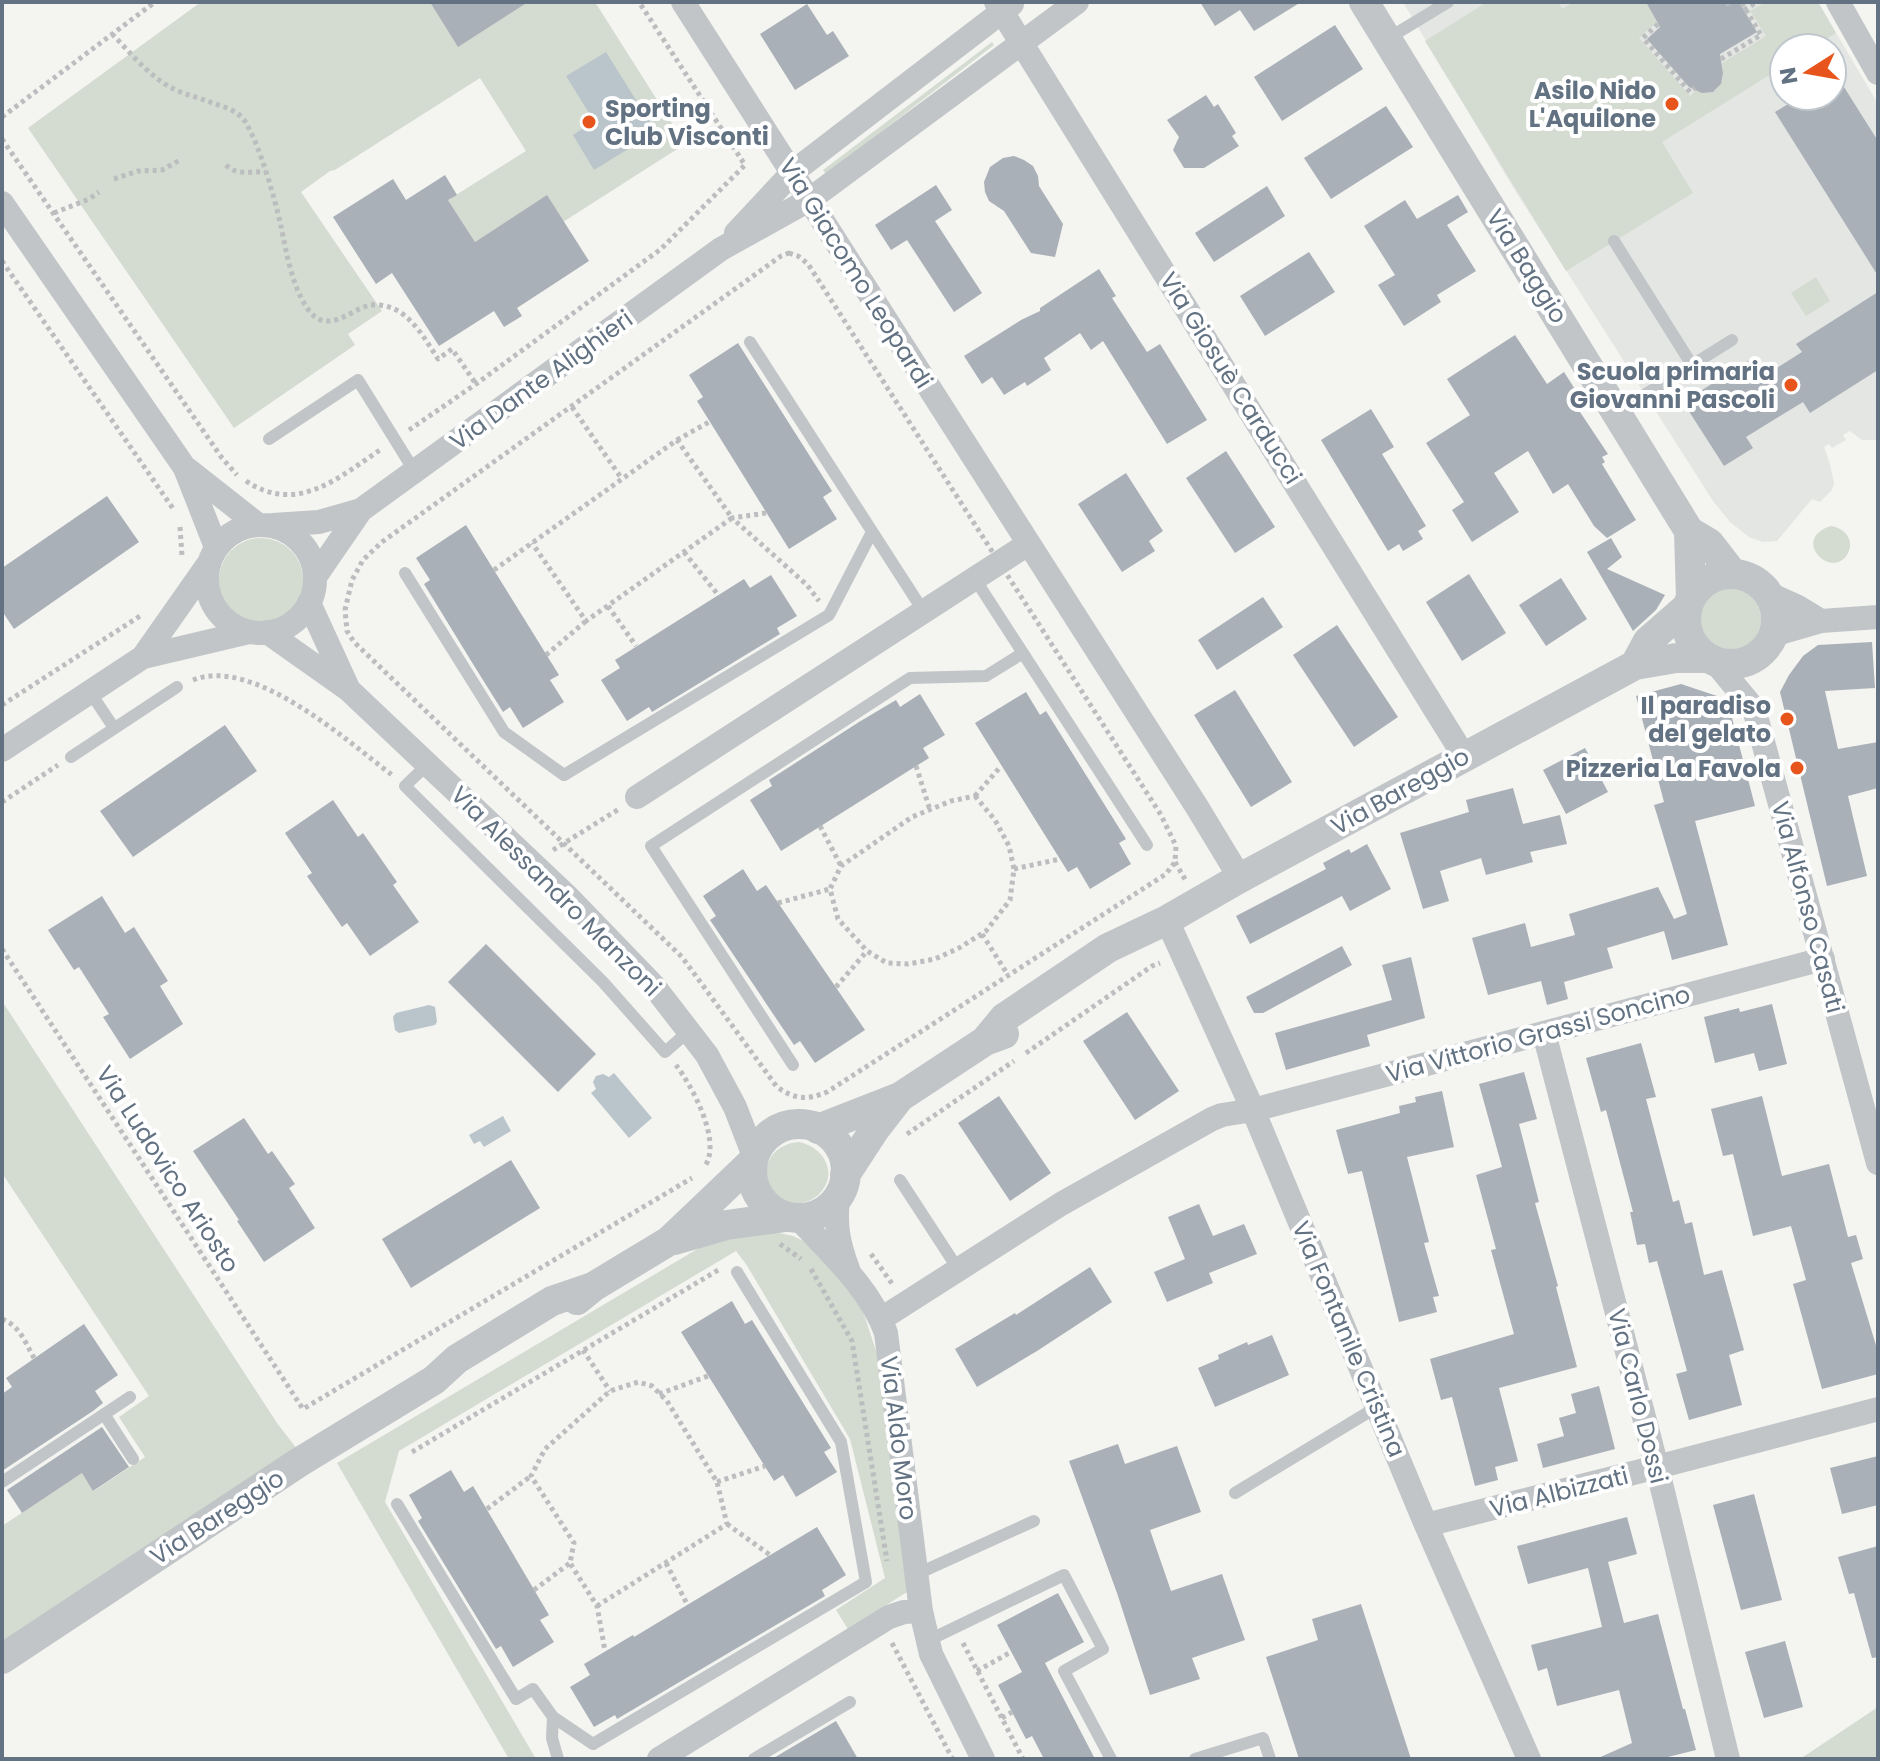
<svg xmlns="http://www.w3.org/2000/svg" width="1880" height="1761" font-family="Poppins,sans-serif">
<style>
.built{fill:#e4e6e3;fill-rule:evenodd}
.green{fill:#d4dbd1}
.water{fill:#bac5cb}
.building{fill:#a9b0b7}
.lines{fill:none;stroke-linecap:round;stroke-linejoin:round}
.path{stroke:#bbbdbf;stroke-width:5;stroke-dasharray:4 4;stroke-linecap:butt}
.service{stroke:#c1c5c8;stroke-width:12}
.minor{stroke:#c1c5c8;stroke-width:24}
.tertiary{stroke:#c1c5c8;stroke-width:30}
.poi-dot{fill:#e8551c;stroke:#fff;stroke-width:3}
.labels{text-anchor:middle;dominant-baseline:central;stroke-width:8;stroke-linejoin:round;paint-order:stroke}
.poi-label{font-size:24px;font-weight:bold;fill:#627282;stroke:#fff;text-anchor:end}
.street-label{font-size:24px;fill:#627282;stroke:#fff}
</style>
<rect width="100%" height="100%" fill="#f4f4f0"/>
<path class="built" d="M1403,2H1818L1878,104V440H1862L1850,431L1843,435L1846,440L1832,448L1829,444L1824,447L1830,464L1834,483L1832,490L1820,502L1812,499L1777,541L1763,542L1749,537L1730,522L1713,501L1511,184ZM1784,48H1832V96H1784Z"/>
<path class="green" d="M201,2H595L685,144L563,222L547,196L475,242L448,200L526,151L480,78L335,170L330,171L301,192L382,311L348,334L355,345L234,428L28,128Z
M1487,2H1558L1562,9L1574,2H1650L1652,13L1657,22L1639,38L1690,96L1697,90C1719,99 1725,82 1722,63L1766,36L1750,11L1766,2H1818L1836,33L1812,48H1784V66L1662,142L1693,193L1566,271L1425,41Z
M992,42L994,45L826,174L823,170Z
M1816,277L1830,301L1806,316L1791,293Z
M1831,526C1843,528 1855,538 1848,553C1833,582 1789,539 1831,526Z
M219 580a42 42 0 1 1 84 0a42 42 0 1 1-84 0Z
M1699 619a31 31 0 1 1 62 0a31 31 0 1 1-62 0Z
M2,1001L277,1423L300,1453L2,1648V1526L82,1473L94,1491L145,1457L119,1417L149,1396L2,1173Z
M799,1142C823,1147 839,1172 820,1193C815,1199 806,1203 798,1203C758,1204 753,1146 799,1142Z
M756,1228L793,1236L816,1247L860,1302L878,1357L907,1592L848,1629L836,1610L885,1578L850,1439L746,1264L736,1251L399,1451L385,1502L536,1759H509L337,1463L721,1235Z
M1878,1707V1759H1800Z"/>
<path class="water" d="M606,52L656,132L594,170L573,135L594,121L566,76Z
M429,1005L435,1007L437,1022L435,1025L399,1033L395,1030L393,1017L396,1013Z
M614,1073L652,1118L629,1138L591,1093L596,1089L593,1082L596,1076L603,1074L609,1077Z
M503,1116L511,1131L484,1147L480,1141L474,1144L469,1135Z"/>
<path class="building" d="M430,2H528L458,47Z
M1200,2H1301L1254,31L1240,10L1215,26Z
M1646,2H1739L1757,32L1720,54L1723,73L1721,84L1713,92L1702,93L1689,87L1647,39L1660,27Z
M807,4L827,35L833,31L849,56L795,90L760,34Z
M1335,25L1363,69L1282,121L1254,77Z
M1832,68L1878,141V276L1775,112L1801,96H1832Z
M1206,95L1214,107L1218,104L1236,133L1232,136L1239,146L1204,168H1184L1173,150L1179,137L1167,120Z
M1386,106L1413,147L1331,199L1304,158Z
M1014,156L1024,160L1033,166L1038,176L1039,186L1063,224L1055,257L1031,253L1004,211L989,201L985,192L984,182L990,167L1003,158Z
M445,175L457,195L448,200L475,242L547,195L589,261L517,308L522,316L504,327L494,311L439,346L392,273L376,284L333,217L393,179L406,200Z
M936,185L952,210L935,221L982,293L954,312L907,240L891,250L875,225Z
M1267,186L1285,216L1214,262L1195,233Z
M1458,195L1468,212L1447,225L1476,271L1437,295L1441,302L1404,326L1378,285L1395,275L1364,226L1405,200L1417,219Z
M1309,252L1335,292L1265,336L1240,296Z
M1099,269L1116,296L1112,298L1147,352L1160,344L1207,420L1167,444L1103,341L1091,350L1080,333L1044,358L1051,370L1027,386L1025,382L1004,395L992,377L982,384L964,356L1021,320L1040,311V308Z
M1878,292V370L1810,413L1803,402L1746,437L1753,448L1724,466L1683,402L1753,358L1764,376L1802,352L1796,344Z
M1515,335L1547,384L1564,372L1587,408L1580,412L1608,454L1602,457L1605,462L1602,464L1636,520L1607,538L1594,526L1568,484L1553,494L1528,451L1494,473L1519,512L1472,542L1452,510L1464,502L1426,443L1470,415L1447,379Z
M738,343L832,491L823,497L837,519L789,549L697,401L703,397L689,375Z
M1371,409L1394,447L1382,454L1426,526L1418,531L1423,539L1403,551L1399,544L1388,551L1321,440Z
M1226,451L1275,527L1235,553L1186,478Z
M1126,473L1163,531L1149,541L1155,551L1122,572L1078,504Z
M107,496L139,542L14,629L2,611V568Z
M466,525L559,675L550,680L564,702L523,728L510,707L503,712L473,664L424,584L430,580L416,558Z
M1611,538L1622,557L1607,569L1665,595L1656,610L1633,631L1587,552Z
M1469,574L1506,633L1462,661L1426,602Z
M771,575L797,616L777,628L780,634L652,712L649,707L627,721L601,680L620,668L615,660L744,579L750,588Z
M1561,578L1587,619L1546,646L1519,605Z
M1263,597L1283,627L1217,670L1198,640Z
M1337,625L1398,717L1354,747L1293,655Z
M1872,642L1875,688L1825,691L1838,749L1878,742V788L1848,796L1867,876L1827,886L1780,692L1789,675L1803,656L1818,645Z
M1681,684L1720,697L1731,714L1755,806L1695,821L1728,945L1672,960L1664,931L1607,948L1613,968L1564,982L1568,999L1547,1005L1541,981L1488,995L1472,938L1525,923L1531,947L1575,935L1569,914L1658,887L1674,919L1687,914L1654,805L1664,802L1636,696Z
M1235,690L1292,782L1251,807L1194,715Z
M1026,692L1040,715L1046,711L1126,839L1119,843L1131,864L1090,889L1077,867L1068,872L975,723Z
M920,694L945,735L923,748L929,758L781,851L750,800L772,786L769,780L859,722L896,700L900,707Z
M225,725L257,771L133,857L100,811Z
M1585,748L1608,792L1566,814L1543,770Z
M1513,788L1523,824L1560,815L1567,844L1530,852L1533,862L1486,875L1481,858L1440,871L1449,901L1423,909L1400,833L1469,812L1466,800Z
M333,800L358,837L363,833L397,882L393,885L419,922L370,956L347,923L342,927L307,876L312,873L285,833Z
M1367,844L1391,889L1350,911L1342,896L1250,944L1236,916L1326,869L1323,863L1349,849L1351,853Z
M743,869L757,891L766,885L865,1030L815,1063L800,1041L794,1045L710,920L716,916L703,896Z
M102,896L125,933L134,927L168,981L160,986L183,1024L130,1059L103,1017L109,1014L79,967L74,970L48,930Z
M486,944L596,1054L558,1092L448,982Z
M1342,946L1352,965L1263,1013H1254L1246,997Z
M1411,957L1425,1018L1367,1035L1370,1046L1286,1070L1275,1033L1392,1000L1382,965Z
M1772,1004L1787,1064L1759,1071L1754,1053L1715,1063L1704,1017L1739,1008L1740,1012Z
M1127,1012L1179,1091L1135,1120L1083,1041Z
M1641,1043L1656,1097L1646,1099L1673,1202L1679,1200L1685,1224L1692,1222L1704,1275L1722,1270L1744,1350L1729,1355L1742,1405L1689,1420L1676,1374L1687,1371L1657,1261L1649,1263L1645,1244L1637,1245L1630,1212H1633L1606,1110L1601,1112L1586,1058Z
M1524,1072L1537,1119L1519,1124L1539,1202L1535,1203L1558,1286L1556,1287L1577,1367L1499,1388L1518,1461L1495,1467L1498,1480L1475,1486L1452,1397L1441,1400L1430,1359L1514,1334L1491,1250L1496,1249L1476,1175L1502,1167L1479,1084Z
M1442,1091L1454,1147L1407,1157L1429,1242L1424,1243L1439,1296L1433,1297L1437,1312L1399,1322L1362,1171L1348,1174L1336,1130L1400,1113L1399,1106L1416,1102L1415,1097Z
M999,1096L1051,1173L1010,1201L958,1123Z
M1762,1096L1782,1176L1829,1164L1848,1237L1856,1235L1863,1259L1851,1263L1878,1352V1374L1822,1389L1793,1284L1806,1280L1791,1226L1753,1236L1733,1154L1723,1156L1711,1109Z
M244,1118L268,1154L272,1151L295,1184L289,1188L315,1228L264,1262L237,1221L239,1220L193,1151Z
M511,1160L540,1208L411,1288L382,1239Z
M1199,1204L1213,1236L1244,1224L1257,1254L1209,1273L1213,1283L1167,1302L1154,1272L1185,1259L1168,1217Z
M1090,1267L1112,1302L1037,1351L977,1387L955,1349L1015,1313L1016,1315Z
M732,1301L745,1324L752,1320L831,1448L824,1452L837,1472L796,1497L783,1475L774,1481L681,1332Z
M84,1324L118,1375L95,1391L103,1403L93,1411L2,1471V1394L12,1387L6,1378Z
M1272,1335L1289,1375L1215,1407L1198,1368L1219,1359L1218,1355L1247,1342L1248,1345Z
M1599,1386L1615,1449L1543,1468L1537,1444L1564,1436L1559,1418L1576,1413L1571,1394Z
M102,1427L129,1467L93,1491L82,1473L22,1513L7,1490Z
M1118,1444L1125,1464L1177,1446L1201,1512L1150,1530L1171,1591L1222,1574L1245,1640L1192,1658L1200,1679L1150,1695L1117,1593L1069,1461Z
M1878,1456V1505L1842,1514L1830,1468Z
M451,1470L464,1492L473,1486L549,1615L540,1620L554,1642L513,1667L501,1646L496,1649L418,1521L422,1518L409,1495Z
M1754,1494L1782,1600L1741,1610L1713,1505Z
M1627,1517L1637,1554L1608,1562L1624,1623L1658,1614L1683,1709H1685L1696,1750L1660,1759H1596L1632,1743L1619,1690L1557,1706L1547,1668L1538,1671L1531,1645L1602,1627L1588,1568L1528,1584L1517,1546Z
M817,1527L846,1575L822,1590L825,1596L617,1719L615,1715L594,1727L570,1687L590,1675L584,1664L633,1635L634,1637Z
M1878,1546V1657L1872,1658L1854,1593L1849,1594L1838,1557Z
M1058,1593L1084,1642L1045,1663L1095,1759H1044L1032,1736L1026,1739L998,1685L1022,1672L997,1625Z
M1361,1604L1411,1759H1299L1266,1657L1318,1640L1312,1619Z
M1785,1641L1803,1707L1764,1718L1745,1652Z
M836,1721L858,1759H772Z"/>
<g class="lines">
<path class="path" d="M1727,2L1729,6
M1744,10L1757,2
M1658,24L1643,38L1690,92L1695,88
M112,34C131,53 151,79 176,90C187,95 199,98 210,102C223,107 239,110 246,123C261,149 274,196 281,226C286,251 294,298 314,316C333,331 353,308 371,305C381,304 392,307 400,312C417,324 427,342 438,359L452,349L476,384
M1721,59L1761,35L1741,2L1739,4
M2,117L155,2
M2,139L222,458L237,475
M226,165C237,176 251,171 265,172
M114,179L138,171L162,170L180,160
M54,213L89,199L99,192
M789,253L798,256L808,264L1161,815L1176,846L1175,862L1166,874L827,1092C807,1100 796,1100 777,1087L682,957L354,642L347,631L345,610L352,580L363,560L382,542L781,256Z
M2,261L174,510
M572,407L622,479
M409,430L476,384L661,249L745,165L639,2
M677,440L709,422
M246,481C297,515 338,478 380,450
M766,513L732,518L807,585L819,601
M180,527L182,556
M684,552L719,596
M494,570L677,440L732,518L586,621L532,543
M608,606L636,646
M546,655L586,621
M193,680C253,656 346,740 392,775
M2,705L140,616
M916,766L930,810
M975,796L995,820L1009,846L1014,869L1010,900L986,931L959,948L935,959L908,964L887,963L867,951L838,919L830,889L841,866L912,817L951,801Z
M975,796L1001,766
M2,802L58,765
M820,826L841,866
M553,850L619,809
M1175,862L1186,881
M1014,869L1060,859
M778,903L830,889
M982,934L1008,975
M2,949L303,1409L692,1178
M836,987L867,951
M1026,1053L1152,966L1160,963
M676,1065C692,1086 722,1141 705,1166
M907,1134L1014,1061
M780,1244L801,1259
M871,1254L893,1285
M811,1269L852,1341L887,1561
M2,1319C20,1326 25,1342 34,1358
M583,1350L610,1391
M659,1394L708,1376
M412,1452L720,1269
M717,1482L765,1466
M487,1509L531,1476
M727,1524L770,1555
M666,1563L687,1604
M534,1590L570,1563
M597,1606L727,1524L717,1482L667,1401L652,1386L638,1382L610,1391L545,1449L531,1476L574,1543L570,1563L597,1606L605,1651
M892,1643L952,1758
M963,1643L1023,1759
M977,1671L1011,1652
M1002,1718L1012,1712"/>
<path class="service" d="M1387,39L1448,2
M1614,241L1692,365
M750,342L924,612
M1617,412L1732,340
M269,439L358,380L415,472
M405,573L504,732L564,775L829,615L872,532
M975,579L1147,845
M90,692L114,728
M71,757L177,687
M428,764L405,786L603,982L665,1052L689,1031
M793,1065L651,846L910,678L986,676L1023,653
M900,1180L958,1269
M104,1414L133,1459
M2,1482L130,1397
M1235,1493L1377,1407
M397,1504L516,1699L533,1689L553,1717L552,1738L558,1759
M917,1574L1034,1521
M927,1641L1064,1575L1103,1649L1064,1671L1111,1759
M553,1717L593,1744L866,1582L841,1442L737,1272
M754,1759L850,1702
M1195,1759L1263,1738L1270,1759"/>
<path class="minor" d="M683,2L1197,807L1240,878
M996,2L1464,756
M1838,2L1878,73
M2,203L185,468L216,547
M736,233L793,172L1012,4
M187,469L257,524
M273,525L319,522L361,510
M207 579a54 54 0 1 1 108 0a54 54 0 1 1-108 0Z
M315,577L361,510L721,249L809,200L1077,2
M1767,593L1798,607L1821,621
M309,603L348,688
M267,632L349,690L570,899L653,985L707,1055L735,1107L754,1156
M1773,635L1821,621L1878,617
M143,657L209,563
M1715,662L1754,709L1878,1163
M2,750L143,657L249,632
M637,797L1028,544
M1167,920L1253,1110L1426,1525L1529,1759
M1544,1033L1657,1467L1728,1759
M838,1197C835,1225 838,1242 848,1269
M798,1218C830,1253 870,1288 886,1333L921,1611L931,1654L983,1759
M881,1319L1061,1204L1212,1119L1222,1115L1253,1110L1823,959
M1426,1525L1657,1467L1878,1409
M659,1759L889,1617L904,1612L921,1611"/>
<path class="tertiary" d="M1364,2L1689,531L1709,543L1733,574
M1689,531L1691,599
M1686 619a45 45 0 1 1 90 0a45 45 0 1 1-90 0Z
M1635,665L1648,641L1687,607
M985,1041L1004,1018L1108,948L1167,920L1240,878L1635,665L1676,658H1708
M752 1171a47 47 0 1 1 94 0a47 47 0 1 1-94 0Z
M818,1129L900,1097L985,1041L1004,1034
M845,1175L875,1129L899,1098
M674,1240L726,1225L786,1217
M577,1300L593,1287L669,1241L753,1161
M2,1659L298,1463L434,1380L457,1359L552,1301L593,1287"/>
</g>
<g class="poi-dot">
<circle cx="1672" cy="104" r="8"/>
<circle cx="589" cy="122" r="8"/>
<circle cx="1791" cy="385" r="8"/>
<circle cx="1787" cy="719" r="8"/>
<circle cx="1797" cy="768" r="8"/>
</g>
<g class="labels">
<g class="poi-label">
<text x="1656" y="90">Asilo Nido<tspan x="1656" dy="28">L'Aquilone</tspan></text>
<text x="605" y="108" text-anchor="start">Sporting<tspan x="605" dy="28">Club Visconti</tspan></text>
<text x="1775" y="371">Scuola primaria<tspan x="1775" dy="28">Giovanni Pascoli</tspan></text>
<text x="1771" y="705">Il paradiso<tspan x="1771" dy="28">del gelato</tspan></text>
<text x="1781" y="768">Pizzeria La Favola</text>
</g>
<g class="street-label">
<text transform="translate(1527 266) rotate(58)">Via Baggio</text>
<text transform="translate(856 273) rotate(58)">Via Giacomo Leopardi</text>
<text transform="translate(1231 378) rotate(58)">Via Giosuè Carducci</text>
<text transform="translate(541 380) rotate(-36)">Via Dante Alighieri</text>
<text transform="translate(1400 791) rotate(-29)">Via Bareggio</text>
<text transform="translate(556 891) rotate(45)">Via Alessandro Manzoni</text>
<text transform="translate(1808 907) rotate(75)">Via Alfonso Casati</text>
<text transform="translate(1538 1034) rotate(-15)">Via Vittorio Grassi Soncino</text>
<text transform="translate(168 1169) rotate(57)">Via Ludovico Ariosto</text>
<text transform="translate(1349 1339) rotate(67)">Via Fontanile Cristina</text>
<text transform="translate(1638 1396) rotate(76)">Via Carlo Dossi</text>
<text transform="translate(899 1438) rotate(83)">Via Aldo Moro</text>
<text transform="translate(1559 1492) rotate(-14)">Via Albizzati</text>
<text transform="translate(217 1517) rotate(-33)">Via Bareggio</text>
</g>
</g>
<rect width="1880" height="1761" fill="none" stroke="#627282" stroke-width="8"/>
<g transform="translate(1808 72) rotate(259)"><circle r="38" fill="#ffffff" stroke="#c0c7cd" stroke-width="2"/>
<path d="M0-6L14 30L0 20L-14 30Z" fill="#e8551c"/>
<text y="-12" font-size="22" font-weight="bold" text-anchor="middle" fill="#627282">N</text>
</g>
</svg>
